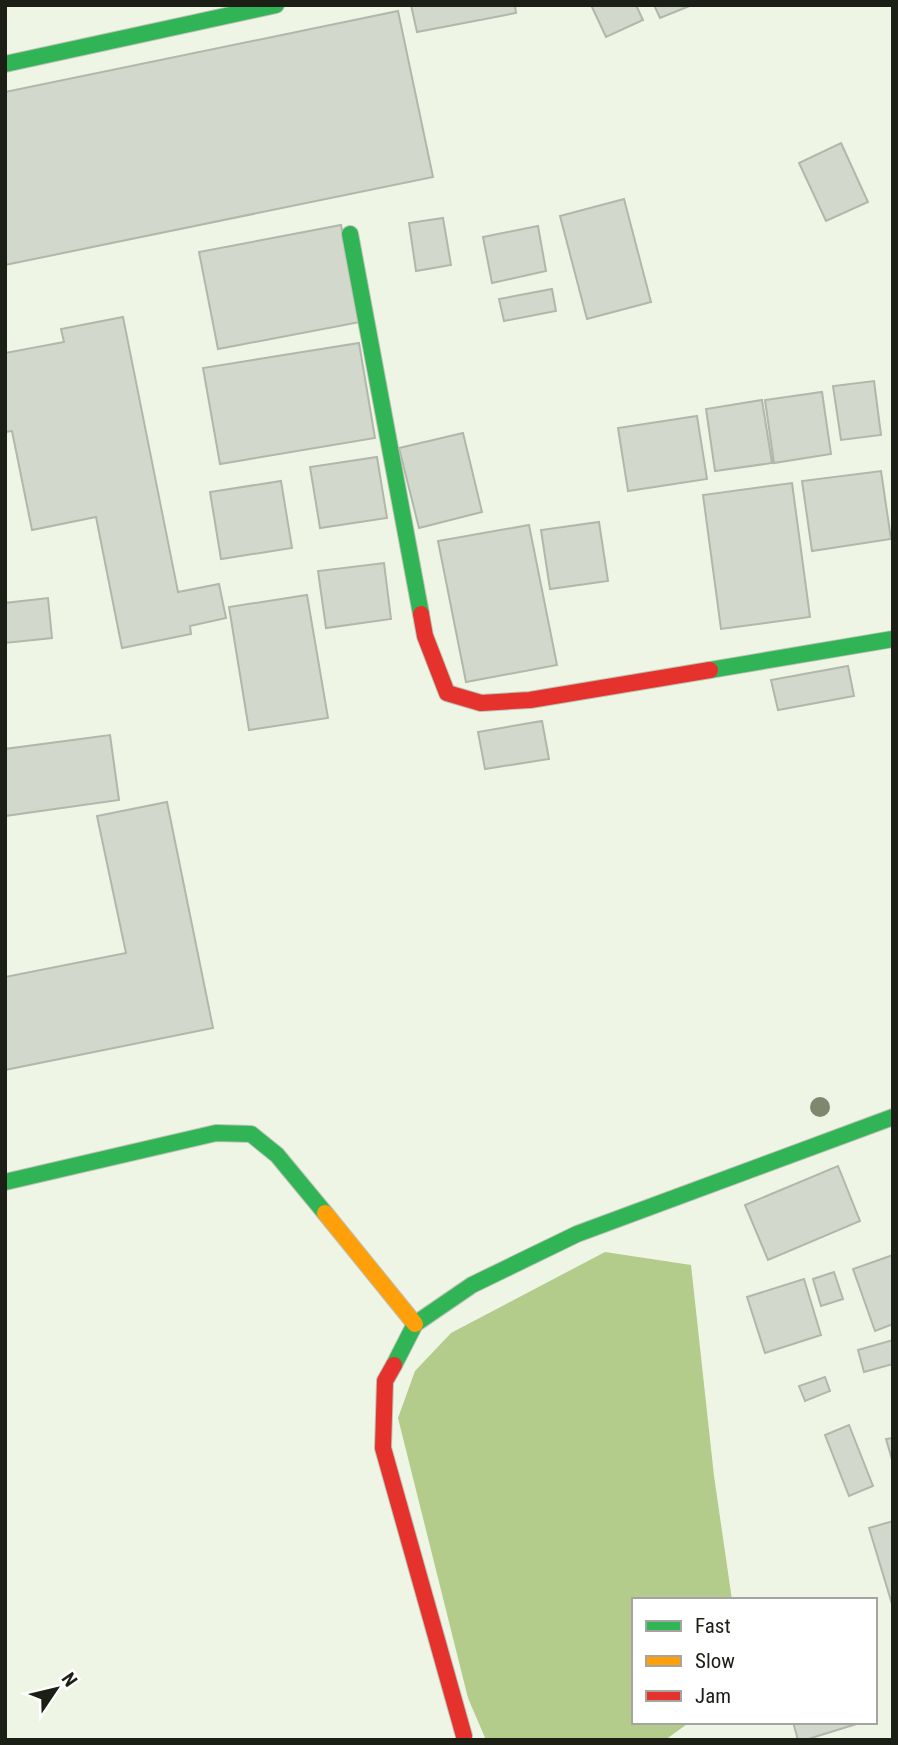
<svg xmlns="http://www.w3.org/2000/svg" width="898" height="1745" font-family="'Roboto Condensed',sans-serif">
<style>
.water{fill:#b3cb8b}
.building{fill:#d2d8cb;stroke:#b2b7ab;stroke-width:2}
.lines{fill:none;stroke-linecap:round;stroke-linejoin:round}
.fast-casing{stroke:#bcc1b5;stroke-width:18}
.slow-casing{stroke:#bcc1b5;stroke-width:18}
.jam-casing{stroke:#bcc1b5;stroke-width:18}
.fast{stroke:#30b455;stroke-width:16}
.slow{stroke:#ff9f0a;stroke-width:16}
.jam{stroke:#e5322d;stroke-width:16}
.tree{fill:#7f886e}
</style>
<rect width="100%" height="100%" fill="#eef5e5"/>
<path class="water" d="M605,1252L691,1265L714,1476L732,1600H634V1722H690L665,1740H486L468,1698L398,1418L415,1371L451,1333Z"/>
<path class="building" d="M411,5H515L516,13L417,32Z
M591,5H636L643,20L606,37Z
M654,5H692L660,18Z
M398,11L433,177L5,265V92Z
M841,143L868,202L826,221L799,163Z
M624,199L651,302L587,319L560,216Z
M443,218L451,265L416,271L409,223Z
M341,225L360,322L218,349L199,252Z
M538,226L546,271L492,283L483,237Z
M552,289L556,311L504,321L499,299Z
M123,317L178,592L219,584L226,618L190,626L191,634L122,648L96,517L32,530L12,431L5,432V353L64,342L61,329Z
M359,343L375,438L220,464L203,368Z
M874,381L881,435L841,440L833,386Z
M822,392L831,454L774,463L765,400Z
M762,400L772,463L715,471L706,409Z
M697,416L707,479L628,491L618,428Z
M463,433L482,512L419,528L399,448Z
M377,457L387,518L320,528L310,467Z
M881,471L891,539L812,551L802,481Z
M281,481L292,548L221,559L210,492Z
M792,483L810,617L721,629L703,495Z
M599,522L608,581L550,589L541,530Z
M529,525L557,665L466,682L438,541Z
M384,563L391,619L326,628L318,571Z
M307,595L328,718L249,730L229,607Z
M48,598L52,638L5,643V603Z
M848,666L854,696L778,710L771,680Z
M542,721L549,759L485,769L478,732Z
M110,735L119,800L5,816V749Z
M167,802L213,1028L5,1070V977L126,953L97,816Z
M838,1166L860,1221L768,1260L745,1205Z
M893,1255V1324L875,1331L853,1269Z
M834,1272L843,1299L821,1306L813,1279Z
M804,1279L821,1335L765,1353L747,1297Z
M893,1340V1364L864,1372L858,1350Z
M825,1377L830,1391L805,1401L799,1386Z
M849,1425L873,1486L849,1496L825,1435Z
M893,1438V1463L886,1439Z
M893,1521V1604H892L869,1528Z
M793,1722H863L805,1740H798Z"/>
<g class="lines">
<defs>
<path id="fast" d="M5,64L276,5
M350,234L421,614
M710,670L893,639
M5,1182L216,1133L251,1134L277,1155L325,1213
M394,1365L415,1324L472,1285L577,1234L893,1117"/>
<path id="slow" d="M325,1213L415,1324"/>
<path id="jam" d="M421,614L425,636L447,693L481,703L530,700L710,670
M394,1365L385,1381L383,1448L464,1736"/>
</defs>
<use href="#fast" class="fast-casing"/>
<use href="#slow" class="slow-casing"/>
<use href="#jam" class="jam-casing"/>
<use href="#fast" class="fast"/>
<use href="#slow" class="slow"/>
<use href="#jam" class="jam"/>
</g>
<circle class="tree" cx="820" cy="1107" r="10"/>
<rect width="898" height="1745" fill="none" stroke="#1b1f15" stroke-width="14"/>
<rect x="632" y="1598" width="245" height="126" fill="#ffffff" stroke="#a4a5a1" stroke-width="2"/>
<rect x="646" y="1621" width="35" height="10" fill="#30b455" stroke="#a4a5a1" stroke-width="2"/>
<text x="695" y="1633" font-size="21" fill="#1b1f15">Fast</text>
<rect x="646" y="1656" width="35" height="10" fill="#ff9f0a" stroke="#a4a5a1" stroke-width="2"/>
<text x="695" y="1668" font-size="21" fill="#1b1f15">Slow</text>
<rect x="646" y="1691" width="35" height="10" fill="#e5322d" stroke="#a4a5a1" stroke-width="2"/>
<text x="695" y="1703" font-size="21" fill="#1b1f15">Jam</text>
<g transform="translate(56 1689) rotate(55)" stroke="#ffffff" stroke-width="5" paint-order="stroke">
<path d="M0-5L12 26L0 18L-12 26Z" fill="#1b1f15"/>
<text y="-10" font-size="19" font-weight="bold" text-anchor="middle" fill="#1b1f15">N</text>
</g>
</svg>
